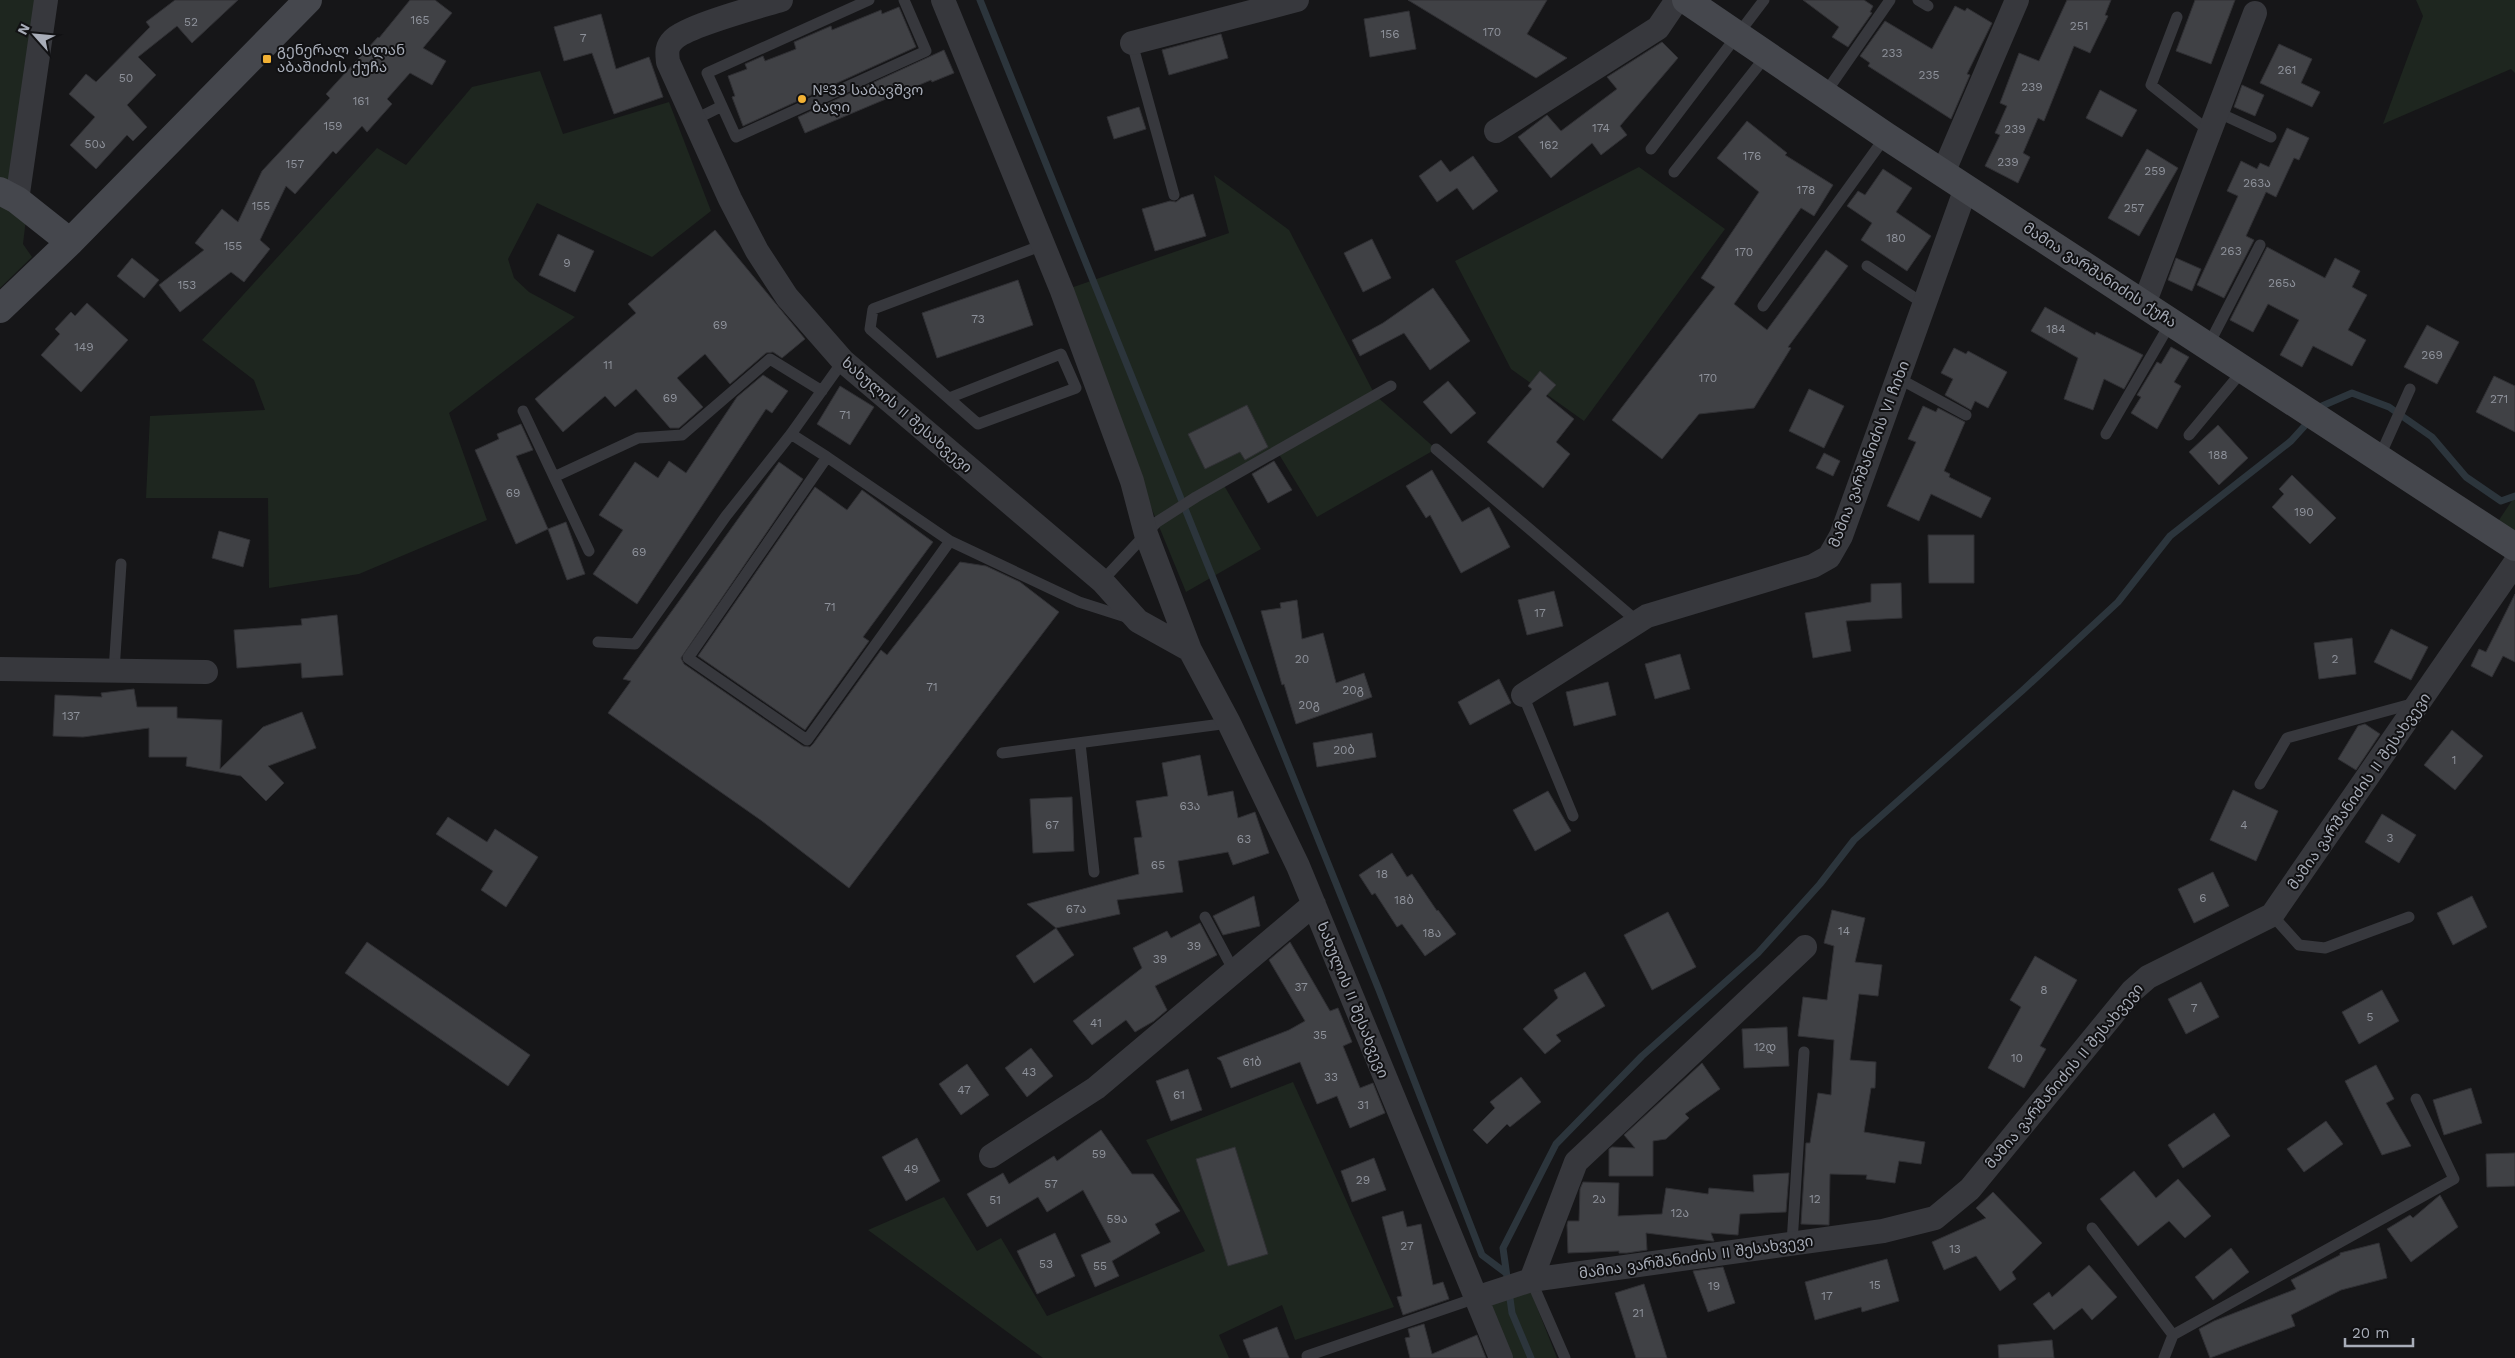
<svg xmlns="http://www.w3.org/2000/svg" width="2515" height="1358" font-family="'Work Sans','Noto Sans Georgian',sans-serif">
<style>
.green{fill:#1e261f}
.lines{fill:none;stroke-linecap:round;stroke-linejoin:round}
.stream{stroke:#2c353c;stroke-width:7}
.building{fill:#404145;stroke:#303034}
.lane{stroke:#37383d;stroke-width:11}
.street{stroke:#37383d;stroke-width:24}
.secondary{stroke:#45474d;stroke-width:28}
.poi-dot{fill:#f2b134;stroke:#111113;stroke-width:2}
.labels{text-anchor:middle;dominant-baseline:central;stroke-width:4;stroke-linejoin:round;paint-order:stroke}
.number-label{font-size:12px;fill:#8e929b}
.poi-label{font-size:15px;fill:#a8adb8;stroke:#111113;text-anchor:start}
.street-label{font-size:15px;fill:#a8adb8;stroke:#111113}
</style>
<rect width="100%" height="100%" fill="#161618"/>
<path class="green" d="M0,0H52L23,244L32,257L0,288Z
M2416,0H2515V73L2511,69L2383,124L2423,16Z
M540,71L563,134L669,102L711,211L652,257L537,203L508,259L514,278L529,292L575,317L449,413L487,520L359,574L269,588L268,498H146L150,416L265,410L254,380L202,340L377,148L406,165L472,87Z
M1639,167L1725,229L1584,421L1511,369L1455,261Z
M1214,175L1289,230L1375,395L1436,449L1317,517L1277,451L1222,482L1261,549L1186,592L1062,291L1229,233Z
M2515,496V547L2491,532Z
M1293,1082L1394,1307L1295,1340L1282,1305L1219,1335L1229,1358H1043L868,1230L944,1197L977,1251L1001,1238L1047,1316L1205,1251L1146,1140Z
M1527,1282L1557,1358H1501L1476,1298Z"/>
<g class="lines">
<path class="stream" d="M980,0L1379,990L1482,1255L1506,1273
M2317,412L2322,406L2352,393L2389,407L2432,437L2466,477L2501,501L2515,496
M1531,1358L1512,1313L1503,1248L1556,1144L1642,1056L1758,953L1820,884L1854,840L2023,690L2118,602L2170,536L2291,441L2310,420"/>
</g>
<path class="building" d="M175,0H238L192,43L177,26L138,57L156,75L127,105L147,127L133,141L127,135L96,169L70,145L95,117L69,94L86,74L96,82L150,27L146,22Z
M410,0H435L452,13L423,48L446,61L432,85L410,73L387,99L392,104L367,132L362,126L336,154L333,151L295,194L286,186L260,240L270,249L244,282L231,272L180,312L159,285L204,250L195,243L222,209L238,222L262,171L330,98L326,94L378,37L379,38Z
M1408,0H1547L1527,34L1567,58L1536,78Z
M1803,0H1864L1873,6L1870,12L1872,13L1848,47L1832,37L1839,27Z
M2067,0H2111L2105,15L2108,16L2090,53L2074,46L2044,121L2038,118L2023,153L2030,157L2018,183L1985,166L2000,135L1995,133L2007,106L2000,103L2019,53L2039,61Z
M2195,0H2235L2211,64L2176,51Z
M1955,6L1965,11L1967,8L1992,23L1967,74L1970,75L1951,119L1868,66L1870,63L1860,56L1885,21L1932,49Z
M899,7L916,47L743,126L732,97L735,96L728,76L747,69L745,64L763,56L765,61L796,49L794,42L831,26L832,30L881,10L882,14Z
M1409,11L1416,49L1370,57L1364,19Z
M601,14L616,69L649,57L663,97L614,114L592,53L564,61L554,27Z
M1221,34L1228,58L1169,75L1162,50Z
M1662,42L1678,58L1620,126L1627,135L1601,155L1592,143L1551,178L1518,137L1547,115L1561,131L1617,89L1607,77Z
M2279,44L2312,59L2301,83L2320,92L2312,107L2260,83Z
M944,50L954,73L932,82L931,80L805,133L798,117Z
M2242,85L2264,95L2255,116L2234,107Z
M2100,90L2137,110L2122,137L2086,118Z
M1139,107L1146,129L1114,139L1107,117Z
M1747,121L1787,153L1785,155L1833,185L1814,216L1801,208L1734,304L1767,330L1826,250L1848,266L1788,347L1791,348L1754,408L1699,414L1662,459L1612,420L1715,287L1701,278L1759,192L1717,158Z
M2287,128L2309,138L2299,160L2294,158L2276,197L2266,192L2246,236L2254,240L2224,298L2197,285L2238,196L2227,191L2241,161L2257,169L2260,163L2269,167Z
M2147,149L2178,168L2139,236L2108,218Z
M1473,156L1498,191L1473,210L1457,188L1437,202L1419,176L1441,160L1450,172Z
M1883,169L1912,188L1896,212L1931,236L1907,271L1861,240L1872,223L1847,206L1858,191L1865,195Z
M1193,194L1206,236L1155,251L1142,209L1170,201L1176,202L1181,198Z
M715,230L805,339L782,358L773,352L766,353L730,384L705,354L677,378L703,407L679,428H670L636,389L615,407L605,396L563,432L535,399L636,313L628,304Z
M558,234L594,251L575,292L539,275Z
M1372,239L1391,278L1363,292L1344,253Z
M2267,247L2325,278L2335,258L2360,271L2352,287L2367,295L2348,330L2366,340L2352,366L2313,346L2302,367L2280,355L2299,320L2268,304L2253,332L2230,320Z
M132,258L159,280L144,298L117,276Z
M2176,258L2201,269L2192,291L2168,280Z
M1018,280L1033,325L937,358L922,313Z
M1433,288L1470,341L1430,370L1404,333L1360,356L1352,340L1383,323Z
M87,303L128,340L81,392L41,355L60,334L55,329L71,312L75,316Z
M2045,307L2095,335L2096,332L2143,355L2124,389L2104,379L2093,410L2064,399L2078,358L2031,331Z
M2427,325L2459,342L2437,384L2404,367Z
M2171,347L2189,357L2174,382L2181,386L2157,429L2131,413L2141,397L2137,395L2157,362L2161,364Z
M1954,348L1966,354L1968,351L2007,372L1988,408L1975,401L1971,410L1945,395L1953,379L1941,373Z
M1540,371L1556,385L1546,396L1574,419L1556,442L1570,454L1543,488L1487,442L1532,389L1528,386Z
M763,375L788,391L772,413L766,409L637,604L593,574L623,530L599,515L635,462L658,478L669,461L686,473L737,397Z
M2494,376L2515,386V432L2476,412Z
M1448,381L1476,413L1451,434L1423,402Z
M840,386L874,407L850,445L817,424Z
M1809,389L1844,406L1824,448L1789,431Z
M1247,405L1268,447L1245,460L1240,452L1205,469L1188,434Z
M1923,406L1936,412L1938,408L1965,422L1944,471L1950,474L1949,477L1991,498L1981,518L1931,494L1919,521L1887,506L1916,442L1908,439Z
M521,424L533,450L516,456L548,529L516,544L475,450L499,439L497,434Z
M2218,425L2248,458L2219,485L2189,452Z
M1824,453L1840,461L1833,476L1816,468Z
M1274,461L1292,490L1268,503L1252,474Z
M779,462L803,479L681,658L684,664L803,746L810,747L813,744L881,650L887,655L960,562L986,566L1020,582L1059,612L849,888L762,821L608,713L631,681L623,679Z
M1432,470L1462,522L1489,507L1510,547L1461,573L1430,515L1426,518L1406,486Z
M2292,475L2336,518L2310,544L2272,507L2284,494L2279,489Z
M815,487L847,510L862,490L933,542L863,637L869,641L805,730L698,656Z
M566,522L585,574L567,580L548,529Z
M219,531L250,540L243,567L212,558Z
M1928,535H1974V583H1929Z
M1901,583L1902,618L1846,621L1851,651L1813,658L1805,613L1871,602V584Z
M1554,591L1563,626L1527,635L1518,600Z
M2515,594V662L2503,656L2492,677L2471,666L2479,649L2486,652Z
M1297,600L1302,639L1323,633L1336,683L1364,673L1372,697L1296,724L1284,684L1282,685L1261,611L1281,608L1280,603Z
M337,615L343,675L302,678L301,663L237,668L234,630L302,625L301,619Z
M2391,629L2428,647L2411,680L2374,662Z
M2352,638L2356,674L2319,679L2314,643Z
M1680,654L1690,689L1655,699L1645,664Z
M1499,679L1511,703L1470,725L1458,702Z
M1608,682L1616,715L1574,726L1566,692Z
M134,689L137,707H177V718L222,720L220,769L263,727L302,712L316,748L268,766L284,783L266,801L241,776L186,766L187,757H149V728L83,737L53,736L55,695L102,697L101,693Z
M2365,724L2380,734L2356,770L2338,759L2358,726Z
M2452,730L2483,756L2455,790L2424,765Z
M1372,733L1376,757L1317,767L1313,743Z
M1200,755L1208,796L1233,791L1238,818L1255,812L1269,853L1233,865L1228,852L1178,861L1183,892L1117,900L1120,914L1056,928L1027,904L1139,874L1134,838L1142,837L1136,801L1168,796L1162,763Z
M2233,790L2278,811L2256,861L2210,840Z
M1548,791L1571,831L1535,851L1513,810Z
M1072,797L1074,851L1033,853L1030,799Z
M2382,814L2416,835L2399,863L2365,842Z
M448,817L487,842L495,829L538,857L506,907L481,890L493,871L436,834Z
M1392,853L1407,877L1412,874L1437,911L1438,910L1456,934L1425,956L1402,924L1397,927L1375,893L1372,895L1359,875Z
M2213,872L2229,906L2194,923L2178,889Z
M1254,896L1260,926L1223,935L1213,916Z
M2472,896L2487,927L2453,945L2437,913Z
M1832,910L1865,918L1855,962L1882,965L1878,996L1859,994L1850,1060L1876,1062L1875,1088H1871L1864,1132L1925,1142L1921,1164L1899,1161L1895,1183L1866,1179L1867,1175L1830,1174L1829,1225L1801,1224L1806,1143H1810L1818,1093L1831,1095L1834,1040L1798,1036L1803,997L1827,1000L1834,946L1824,943Z
M1668,912L1696,967L1652,990L1624,935Z
M1200,923L1217,955L1155,986L1167,1010L1154,1021L1135,1032L1126,1020L1092,1045L1073,1021L1142,968L1133,948L1167,931L1171,938Z
M1056,928L1074,955L1034,983L1016,956Z
M367,942L530,1055L508,1086L345,973Z
M1290,942L1330,1011L1338,1008L1352,1042L1343,1046L1360,1088L1373,1083L1385,1113L1350,1128L1337,1096L1317,1104L1300,1062L1231,1088L1221,1061L1217,1058L1289,1030L1305,1021L1269,960Z
M2035,956L2077,980L2040,1046L2046,1049L2024,1088L1988,1068L2021,1007L2010,1000Z
M1585,972L1605,1006L1556,1035L1561,1041L1545,1054L1523,1029L1558,998L1554,990Z
M2201,982L2219,1017L2186,1034L2168,999Z
M2382,990L2399,1021L2359,1044L2342,1012Z
M1787,1027L1789,1066L1744,1068L1742,1029Z
M1031,1048L1053,1076L1027,1097L1005,1068Z
M1702,1063L1720,1089L1685,1114L1689,1118L1666,1139L1653,1141V1176H1609V1149L1612,1147L1635,1148L1624,1135Z
M967,1064L989,1095L961,1115L939,1084Z
M2376,1065L2394,1099L2386,1103L2411,1146L2382,1155L2345,1081Z
M1188,1069L1202,1110L1171,1121L1156,1081Z
M1521,1077L1541,1102L1510,1127L1507,1124L1487,1144L1473,1130L1495,1108L1490,1102Z
M2471,1088L2482,1123L2444,1135L2433,1100Z
M2214,1113L2230,1136L2183,1168L2168,1145Z
M2326,1121L2343,1144L2304,1172L2287,1149Z
M1101,1130L1132,1174H1153L1180,1211L1155,1224L1160,1233L1112,1261L1119,1276L1095,1287L1081,1255L1111,1242L1083,1190L1047,1212L1038,1197L987,1227L967,1194L1003,1173L1009,1184L1054,1156L1057,1161Z
M917,1138L940,1181L906,1201L882,1157Z
M1235,1147L1268,1254L1228,1266L1196,1159Z
M2515,1153V1186L2487,1187L2486,1154Z
M1374,1158L1386,1190L1352,1202L1341,1171Z
M2134,1171L2156,1198L2178,1179L2211,1216L2185,1238L2169,1221L2138,1246L2100,1199Z
M1789,1173L1786,1212L1740,1214L1738,1235L1711,1233L1714,1241H1712L1646,1233L1647,1250L1627,1253H1619V1251L1568,1253L1567,1225L1568,1221H1579L1580,1189L1583,1182L1619,1183L1618,1216L1662,1214L1666,1188L1708,1194L1709,1188L1754,1192L1753,1175Z
M1993,1192L2042,1243L2012,1272L2016,1279L2000,1291L1976,1256L1944,1270L1932,1242L1986,1218L1976,1208Z
M2440,1195L2458,1227L2411,1262L2387,1229L2410,1215L2413,1218Z
M1403,1211L1407,1227L1421,1224L1433,1285L1443,1282L1449,1299L1403,1315L1397,1297L1402,1296L1382,1217Z
M1055,1233L1075,1276L1037,1294L1017,1251Z
M2379,1243L2387,1278L2341,1290L2291,1315L2295,1326L2210,1358L2199,1329L2214,1321L2296,1289L2291,1280L2340,1255V1253Z
M2231,1248L2249,1272L2213,1300L2195,1277Z
M1887,1259L1899,1301L1862,1312L1861,1307L1815,1320L1805,1282Z
M2089,1265L2117,1297L2092,1320L2082,1308L2054,1330L2033,1304L2049,1292L2052,1297Z
M1723,1267L1735,1303L1708,1312L1693,1271Z
M1644,1284L1667,1358H1636L1615,1293Z
M1424,1324L1432,1354L1477,1335L1486,1358H1410L1405,1338L1410,1337L1408,1329Z
M1277,1327L1289,1358H1250L1243,1340Z
M2052,1340L2054,1358H1999L1998,1345Z"/>
<g class="lines">
<path class="lane" d="M869,0L707,73L736,137L926,51L904,0
M1918,0L1928,6
M2177,17L2151,85L2209,131
M1132,43L1174,195
M1824,95L1890,0
M2217,112L2271,137
M694,120L722,106
M1651,149L1764,0
M1674,172L1766,56
M1867,266L1924,304
M1763,306L1886,136
M2208,346L2260,245
M1898,378L1966,415
M949,398L1061,354L1076,388L978,424L870,329L873,309L1043,245
M523,411L589,551
M791,434L827,457L688,658L807,740L950,541L1079,602L1129,618
M2106,434L2171,322
M2189,435L2244,369
M1436,449L1638,622
M827,457L950,541
M2379,458L2410,389
M554,477L638,438L682,435L770,359L822,391
M1102,581L1157,522L1196,497L1391,386
M598,642L635,644L726,516L791,434L843,361
M114,671L121,564
M1523,695L1573,816
M1080,743L1094,872
M1002,753L1229,723
M2260,784L2287,738L2415,703
M2272,915L2299,945L2325,948L2409,917
M1205,917L1234,971
M2092,1228L2173,1335L2164,1358
M1792,1243L1804,1052
M1531,1280L1565,1358
M2173,1335L2454,1179L2416,1099
M1307,1356L1476,1298"/>
<path class="street" d="M781,0C758,7 686,26 673,40C666,47 667,53 668,62L730,199L757,251L787,297L843,361L1102,581L1138,621L1190,650
M943,0L1062,291L1132,481L1146,534L1190,650L1229,723L1298,866L1501,1358
M1132,43L1297,0
M1496,131L1658,28L1677,0
M1943,173L2017,0
M17,200L46,0
M2144,304L2255,13
M0,669L206,672
M1523,695L1647,616L1813,566L1829,557L1841,536L1966,188
M991,1156L1096,1088L1314,904
M1531,1280L1576,1162L1805,947
M1476,1298L1531,1280L1883,1231L1935,1218L1970,1189L2132,991L2148,977L2272,915L2515,563"/>
<path class="secondary" d="M1686,0L1886,136L2515,547
M0,191L17,200L70,242
M0,309L70,242L308,0"/>
</g>
<g class="poi-dot">
<rect x="262" y="54" width="10" height="10" rx="2.5"/>
<circle cx="802" cy="99" r="5"/>
</g>
<g class="labels">
<g class="number-label">
<text x="420" y="20">165</text>
<text x="191" y="22">52</text>
<text x="2079" y="26">251</text>
<text x="1492" y="32">170</text>
<text x="1390" y="34">156</text>
<text x="583" y="38">7</text>
<text x="1892" y="53">233</text>
<text x="2287" y="70">261</text>
<text x="1929" y="75">235</text>
<text x="126" y="78">50</text>
<text x="2032" y="87">239</text>
<text x="361" y="101">161</text>
<text x="333" y="126">159</text>
<text x="1601" y="128">174</text>
<text x="2015" y="129">239</text>
<text x="95" y="144">50ა</text>
<text x="1549" y="145">162</text>
<text x="1752" y="156">176</text>
<text x="2008" y="162">239</text>
<text x="295" y="164">157</text>
<text x="2155" y="171">259</text>
<text x="2257" y="183">263ა</text>
<text x="1806" y="190">178</text>
<text x="261" y="206">155</text>
<text x="2134" y="208">257</text>
<text x="1896" y="238">180</text>
<text x="233" y="246">155</text>
<text x="2231" y="251">263</text>
<text x="1744" y="252">170</text>
<text x="567" y="263">9</text>
<text x="2282" y="283">265ა</text>
<text x="187" y="285">153</text>
<text x="978" y="319">73</text>
<text x="720" y="325">69</text>
<text x="2056" y="329">184</text>
<text x="84" y="347">149</text>
<text x="2432" y="355">269</text>
<text x="608" y="365">11</text>
<text x="1708" y="378">170</text>
<text x="670" y="398">69</text>
<text x="2499" y="399">271</text>
<text x="845" y="415">71</text>
<text x="2218" y="455">188</text>
<text x="513" y="493">69</text>
<text x="2304" y="512">190</text>
<text x="639" y="552">69</text>
<text x="830" y="607">71</text>
<text x="1540" y="613">17</text>
<text x="1302" y="659">20</text>
<text x="2335" y="659">2</text>
<text x="932" y="687">71</text>
<text x="1353" y="690">20გ</text>
<text x="1309" y="705">20გ</text>
<text x="71" y="716">137</text>
<text x="1344" y="750">20ბ</text>
<text x="2454" y="760">1</text>
<text x="1190" y="806">63ა</text>
<text x="1052" y="825">67</text>
<text x="2244" y="825">4</text>
<text x="2390" y="838">3</text>
<text x="1244" y="839">63</text>
<text x="1158" y="865">65</text>
<text x="1382" y="874">18</text>
<text x="2203" y="898">6</text>
<text x="1404" y="900">18ბ</text>
<text x="1076" y="909">67ა</text>
<text x="1844" y="931">14</text>
<text x="1432" y="933">18ა</text>
<text x="1194" y="946">39</text>
<text x="1160" y="959">39</text>
<text x="1301" y="987">37</text>
<text x="2044" y="990">8</text>
<text x="2194" y="1008">7</text>
<text x="2370" y="1017">5</text>
<text x="1096" y="1023">41</text>
<text x="1320" y="1035">35</text>
<text x="1765" y="1047">12დ</text>
<text x="2017" y="1058">10</text>
<text x="1252" y="1062">61ბ</text>
<text x="1029" y="1072">43</text>
<text x="1331" y="1077">33</text>
<text x="964" y="1090">47</text>
<text x="1179" y="1095">61</text>
<text x="1363" y="1105">31</text>
<text x="1099" y="1154">59</text>
<text x="911" y="1169">49</text>
<text x="1363" y="1180">29</text>
<text x="1051" y="1184">57</text>
<text x="1599" y="1199">2ა</text>
<text x="1815" y="1199">12</text>
<text x="995" y="1200">51</text>
<text x="1680" y="1213">12ა</text>
<text x="1117" y="1219">59ა</text>
<text x="1407" y="1246">27</text>
<text x="1955" y="1249">13</text>
<text x="1046" y="1264">53</text>
<text x="1100" y="1266">55</text>
<text x="1875" y="1285">15</text>
<text x="1714" y="1286">19</text>
<text x="1827" y="1296">17</text>
<text x="1638" y="1313">21</text>
</g>
<g class="poi-label">
<text x="277" y="50">გენერალ ასლან<tspan x="277" dy="17">აბაშიძის ქუჩა</tspan></text>
<text x="812" y="90">№33 საბავშვო<tspan x="812" dy="17">ბაღი</tspan></text>
</g>
<g class="street-label">
<text transform="translate(2100 275) rotate(33)">მამია ვარშანიძის ქუჩა</text>
<text transform="translate(907 415) rotate(41)">ხახულის II შესახვევი</text>
<text transform="translate(1869 454) rotate(-69)">მამია ვარშანიძის VI ჩიხი</text>
<text transform="translate(2359 791) rotate(-55)">მამია ვარშანიძის II შესახვევი</text>
<text transform="translate(1353 1000) rotate(68)">ხახულის II შესახვევი</text>
<text transform="translate(2064 1076) rotate(-50)">მამია ვარშანიძის II შესახვევი</text>
<text transform="translate(1696 1257) rotate(-8)">მამია ვარშანიძის II შესახვევი</text>
</g>
</g>
<g transform="translate(35 35) rotate(297)" stroke="#111113" stroke-width="4" paint-order="stroke">
<path d="M0-4L9 19L0 12L-9 19Z" fill="#a8adb8"/>
<text y="-8" font-size="14" font-weight="bold" text-anchor="middle" fill="#a8adb8">N</text>
</g>
<path d="M2345 1338v8h68v-8" fill="none" stroke="#a8adb8" stroke-width="2.5"/>
<text x="2352" y="1338" font-size="15" fill="#a8adb8" stroke="#111113" stroke-width="4" paint-order="stroke">20 m</text>
</svg>
